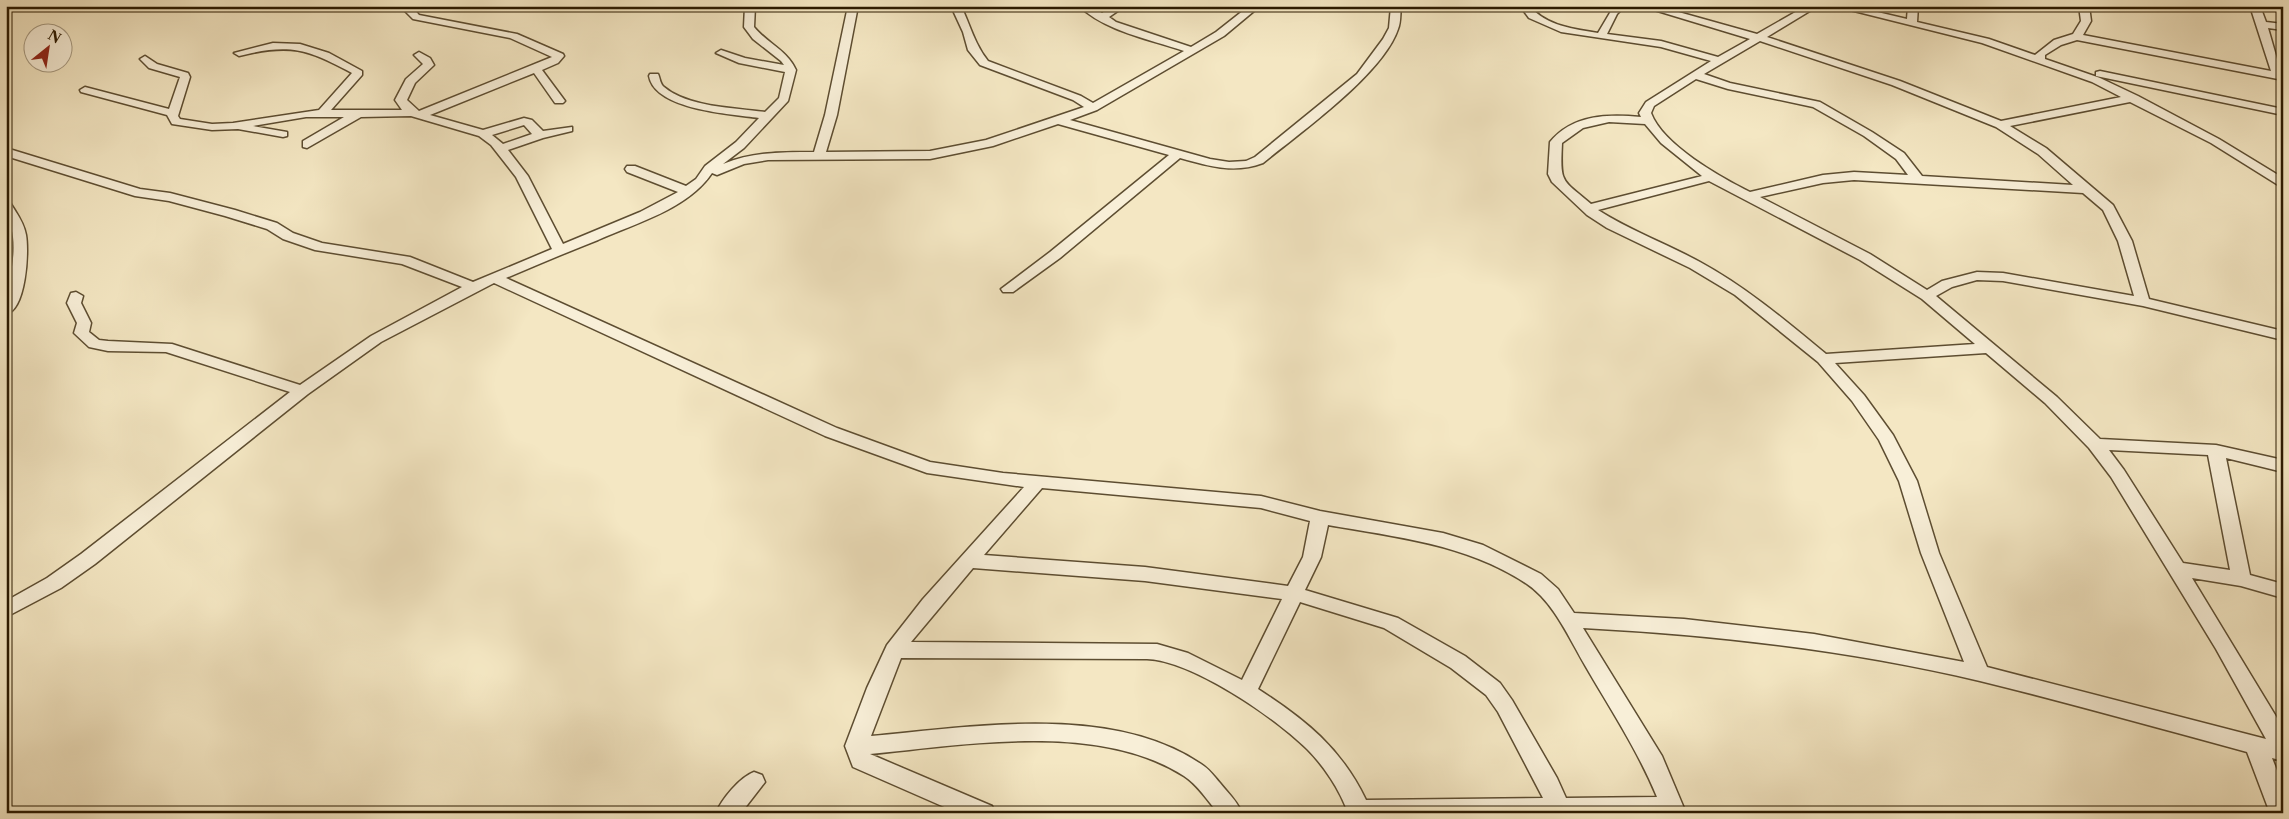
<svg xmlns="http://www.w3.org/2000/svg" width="2289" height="819" font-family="'Libre Caslon Text',serif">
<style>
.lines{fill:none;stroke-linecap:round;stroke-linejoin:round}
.river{fill:#9cbfb7;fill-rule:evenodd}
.minor-casing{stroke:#5d4d31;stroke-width:3}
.minor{fill:#f8efd8;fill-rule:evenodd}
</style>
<rect width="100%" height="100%" fill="#f4e7c3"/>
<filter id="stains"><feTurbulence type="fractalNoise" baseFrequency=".004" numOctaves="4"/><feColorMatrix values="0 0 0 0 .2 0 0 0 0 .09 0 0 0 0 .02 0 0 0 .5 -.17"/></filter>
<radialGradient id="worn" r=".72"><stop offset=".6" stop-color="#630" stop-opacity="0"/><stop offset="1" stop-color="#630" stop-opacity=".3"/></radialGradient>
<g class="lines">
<path class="river" d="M6,6H25L23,9L6,14Z"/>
<defs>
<path id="minor" d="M393,6H411L419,15L517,34L563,54L564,56L558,63L542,70L565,101L563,103H555L534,73L430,115L483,130L524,118L532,120L543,131L572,127V131L543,138L508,150L528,176L563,244L640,212L678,192L627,172L625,169L627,166H635L686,186L696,179L705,166L736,142L759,118C731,114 655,110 649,76L650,74H658C660,78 660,84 664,87C687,107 736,108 765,112L779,98L785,72L739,63L716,53L721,50L745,58L784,65L781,61L753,39L744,27L745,6H755L754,27C767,43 787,50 796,70L788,101L744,148L723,164C752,152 782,152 814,152L825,115L848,6H858L837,115L826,152L930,151L986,140L1084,107L1073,100L980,65L968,50L963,32L951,6H961C970,25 975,45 988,61L1081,96L1093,103L1184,51C1149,39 1105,31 1079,6H1091L1102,13L1113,6H1125L1109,17L1116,22L1191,47L1216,32L1249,6H1260L1224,36L1097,110L1070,120L1210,159L1229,162L1246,161L1255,157L1357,74L1383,39L1389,28L1391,6H1401C1400,13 1401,22 1398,29C1383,74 1301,132 1263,163C1234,174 1209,166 1180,158L1060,258L1013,292H1003L1001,289L1050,252L1169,155L1058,124L993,146L930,159L768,160L744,164L717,175L712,173C688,209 636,223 598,240C567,252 537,265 506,278L837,428L930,462L1003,473L1261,496L1320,511L1443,533L1483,545L1541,574L1558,589L1574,613L1684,619L1814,634L1964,662L1921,553L1899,481L1879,440L1852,401L1818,362L1735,295L1690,268L1607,228L1587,215L1552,182L1548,174L1550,142C1573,114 1608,114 1641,117L1639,113L1646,102L1711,61L1661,47L1561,32L1529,18L1520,6H1530C1545,26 1575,29 1598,33L1614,6H1625L1617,14L1607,34L1661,41L1718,57L1750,39L1641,6H1657L1757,34L1806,6H1818L1767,37L1900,81L2001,121L2121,97L2092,82L1982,43L1834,6H1852L1907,19L1908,6H1918L1917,22L1989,39L2035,55L2054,40L2073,34L2081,21L2079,6H2089L2091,21L2083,35L2271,71L2250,6H2260L2266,22L2283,24V30L2268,28L2283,80L2077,40L2061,45L2045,55V59L2100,78L2138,96L2219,139L2283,178V188L2211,143L2130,102L2010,126L2046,148L2113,205L2132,241L2149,299L2283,331V340L2143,306L2003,281L1977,280L1952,287L1936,296L2057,397L2100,439L2216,445L2283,460V472L2226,458L2250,575L2283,584V598L2241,586L2192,578L2283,728V761L2272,758L2283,786V813H2270L2247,752C2158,728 2070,703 1980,681C1850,650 1716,635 1583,628L1662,756L1686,813H1348C1340,790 1324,766 1307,749C1274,717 1193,661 1147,659L901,658L871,736C972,727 1111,703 1201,764C1209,769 1214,776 1220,783C1228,793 1237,801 1242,813H1218C1208,801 1197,784 1184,776C1098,721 966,745 870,754L992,806L995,813H958L853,767L845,746L867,688L887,645L923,599L1024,487L927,473L825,436L494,283L381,342L308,394L95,564L61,588L6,617V601L47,578L81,554L290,392L166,352L108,351L89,347L74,333L77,323L67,303L71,293L76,292L83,296L81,303L91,323L89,332L99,340L108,341L172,344L300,385L371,336L462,287L402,264L315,250L283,239L267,229L225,216L169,201L135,196L6,156V148L140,189L170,193L235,210L277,223L293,233L322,243L410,257L473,282L552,249L516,177L491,145L479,136L411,116L361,117L307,148L303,147V141L344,117H306L253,126L287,132V136L283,137L238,129L212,130L172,124L167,115L81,92L80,90L85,87L169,109L180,77L149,68L140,59L145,56L157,64L188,73L190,77L178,116L180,119L212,124L233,123L319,110L352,73C307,49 290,43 239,56L234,53L273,43L300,44L329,53L362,71V75L331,110H402L395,100L406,79L423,64L414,55L419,52L430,58L434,65L415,83L407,100L419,111L552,57L510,38L413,19L403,9ZM1760,41L1892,85L1996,127L2038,154L2073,185L1922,176L1904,153L1872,132L1820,102L1730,83L1704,74ZM1696,79L1728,89L1813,107L1864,136L1896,159L1908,175L1854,172L1823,175L1750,192C1720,177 1663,145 1651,113L1654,106ZM1609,122L1645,124L1661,143L1702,176L1591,204C1561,178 1560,184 1562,143L1583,128ZM524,125L532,134L503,144L492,135ZM1854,180L2083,193L2103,210L2118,241L2134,296L2003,273L1977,272L1942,281L1927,290L1870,254L1760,197L1823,183ZM1709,181L1860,260L1922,299L1975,344L1826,354C1786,321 1746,287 1700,262C1667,244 1631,231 1598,210ZM1986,353L2045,403L2089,448L2111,477L2216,649L2266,739L1987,667L1939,553L1917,481L1893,435L1864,395L1835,363ZM2109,450L2208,455L2230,570L2183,563L2124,470ZM1042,488L1261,508L1310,521L1303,557L1288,586L1145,567L984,555ZM1328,525C1396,537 1467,544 1527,584C1554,602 1570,640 1586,667C1611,710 1638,751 1657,797L1566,798L1557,778L1512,700L1500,683L1465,656L1398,618L1305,590L1321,557ZM973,568L1145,581L1282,599L1242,680L1188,653L1157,644L911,642ZM1300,602L1384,628L1451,668L1486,695L1498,712L1543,798L1366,800C1341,748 1306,720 1258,689Z
M2100,71L2283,109V115L2096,76V72Z
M6,203L11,204C17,214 24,223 26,235C29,252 26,310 6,314C6,288 16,264 13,237C12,225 6,216 6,203Z
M754,772L762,775L765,782L741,813H716C722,799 739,778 754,772Z"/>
</defs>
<use href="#minor" class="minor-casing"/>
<use href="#minor" class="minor"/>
</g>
<rect width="2289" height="819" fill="none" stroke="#f4e7c3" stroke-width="25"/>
<rect x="8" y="8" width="2274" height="804" fill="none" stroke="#2b1a00" stroke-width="2.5"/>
<rect x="12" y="12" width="2264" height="794" fill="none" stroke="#2b1a00"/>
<g transform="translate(48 48) rotate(30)"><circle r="24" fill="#f8efd8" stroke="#a69a82"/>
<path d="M0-4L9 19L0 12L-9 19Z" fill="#8f2418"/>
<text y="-8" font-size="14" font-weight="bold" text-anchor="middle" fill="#2b1a00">N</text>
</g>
<rect width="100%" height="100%" filter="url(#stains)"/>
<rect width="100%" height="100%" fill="url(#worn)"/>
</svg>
